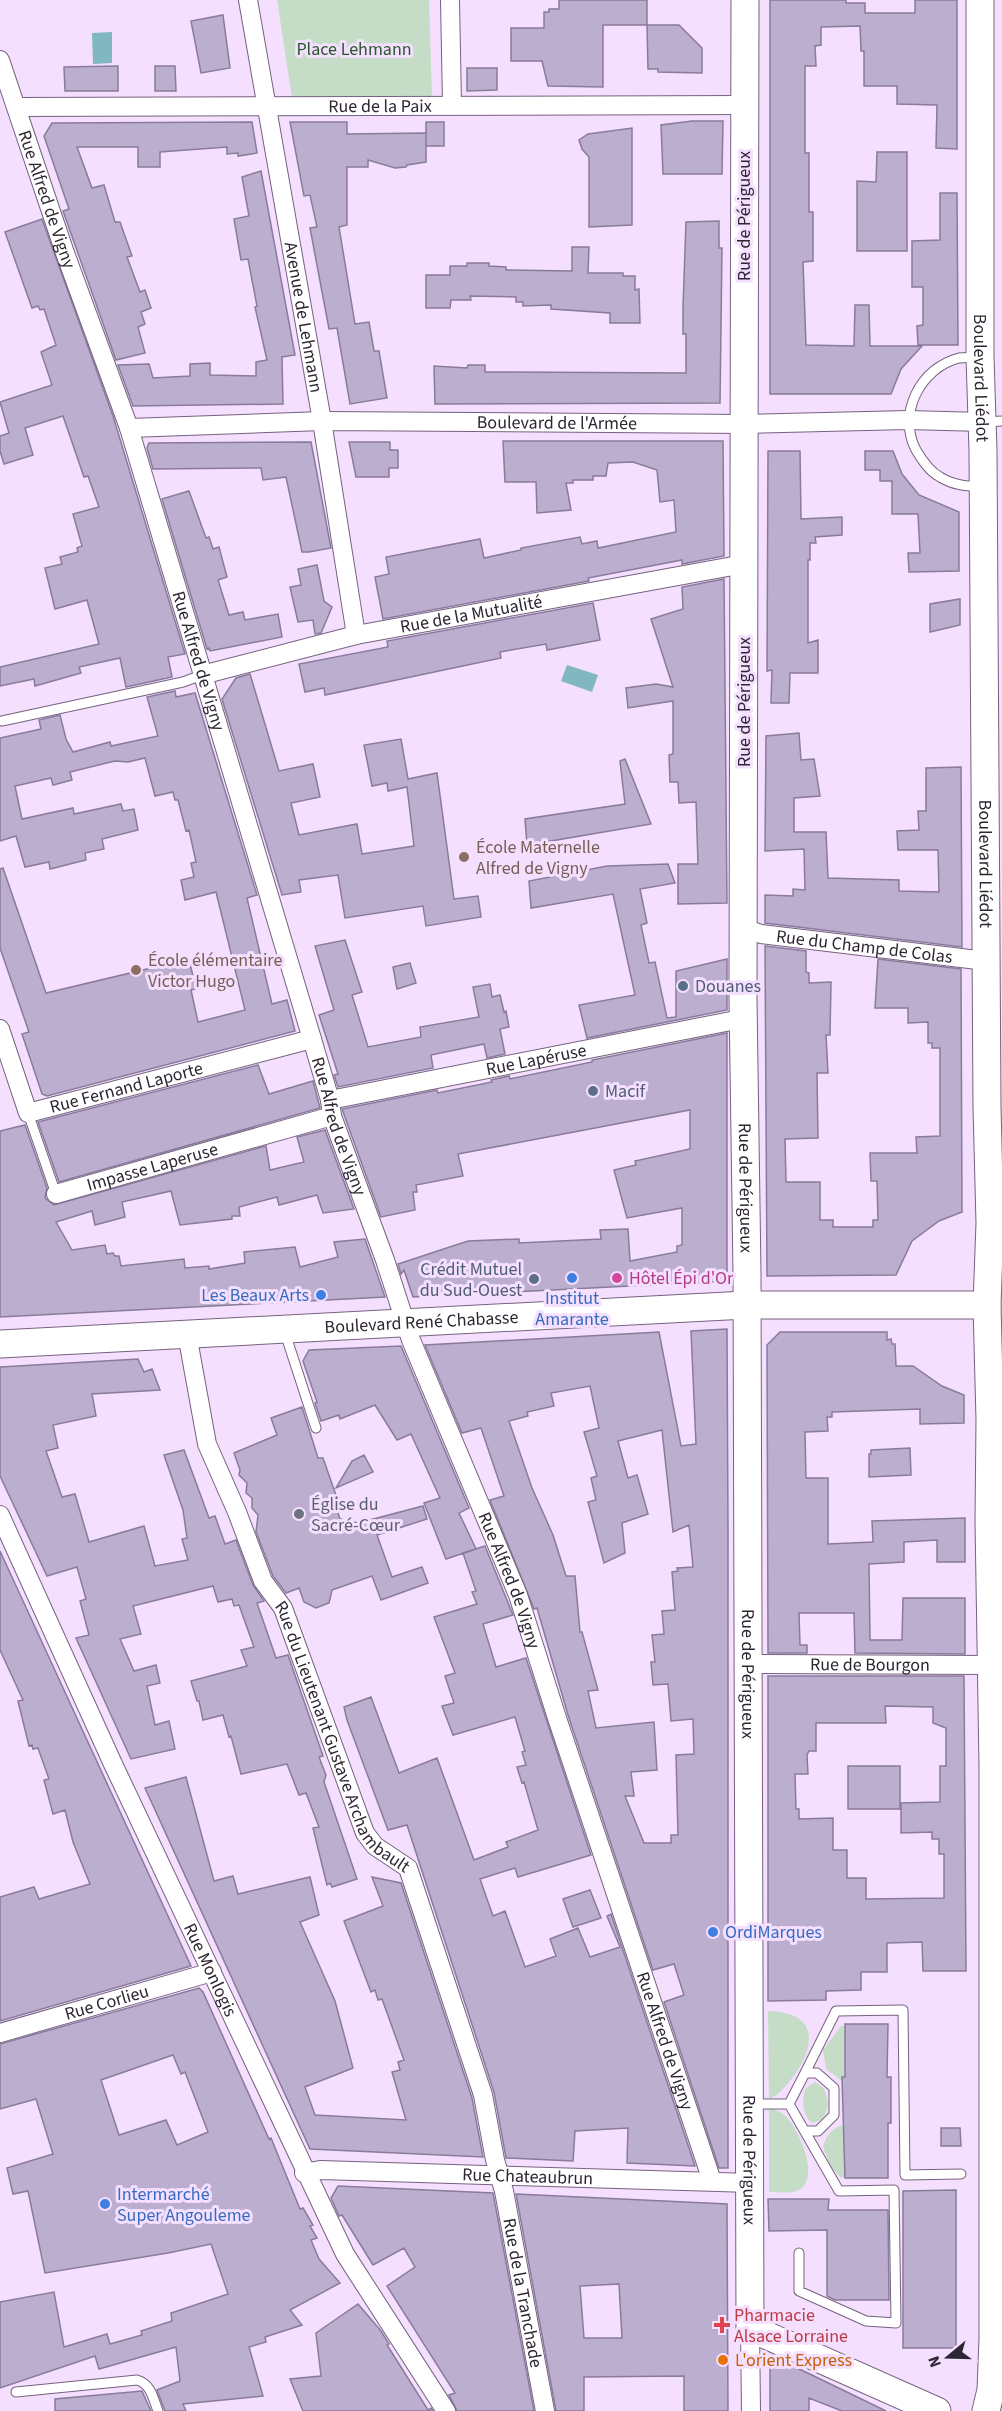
<svg xmlns="http://www.w3.org/2000/svg" width="1002" height="2411" font-family="'Source Sans 3',sans-serif">
<style>
.green{fill:#c5ddc6}
.water{fill:#81b7c1}
.building{fill:#bcaecf;stroke:#897b9b;stroke-width:1.5;fill-rule:evenodd}
.lines{fill:none;stroke-linecap:round;stroke-linejoin:round}
.service-casing{stroke:#76627e;stroke-width:11}
.minor-casing{stroke:#76627e;stroke-width:20}
.secondary-casing{stroke:#76627e;stroke-width:29}
.service{stroke:#fff;stroke-width:9}
.minor{stroke:#fff;stroke-width:18}
.secondary{stroke:#fff;stroke-width:27}
.education-dot{fill:#8d6e63;stroke:#f5dfff;stroke-width:2}
.service-dot{fill:#5c6f8a;stroke:#f5dfff;stroke-width:2}
.shop-dot{fill:#3f7fe0;stroke:#f5dfff;stroke-width:2}
.hotel-dot{fill:#d1479c;stroke:#f5dfff;stroke-width:2}
.worship-dot{fill:#6b7280;stroke:#f5dfff;stroke-width:2}
.health-dot{fill:#e0444e;stroke:#f5dfff;stroke-width:2}
.food-dot{fill:#e8710a;stroke:#f5dfff;stroke-width:2}
.labels{text-anchor:middle;dominant-baseline:central;stroke-width:6;stroke-linejoin:round;paint-order:stroke}
.park-label{font-size:18px;fill:#27572b;stroke:#f5dfff}
.street-label{font-size:18px;fill:#2e2632;stroke:#f5dfff}
.education-label{font-size:18px;fill:#785e54;stroke:#f5dfff;text-anchor:start}
.service-label{font-size:18px;fill:#4e5e75;stroke:#f5dfff;text-anchor:start}
.hotel-label{font-size:18px;fill:#b23c85;stroke:#f5dfff;text-anchor:start}
.shop-label{font-size:18px;fill:#366cbe;stroke:#f5dfff;text-anchor:start}
.worship-label{font-size:18px;fill:#5b616d;stroke:#f5dfff;text-anchor:start}
.health-label{font-size:18px;fill:#be3a42;stroke:#f5dfff;text-anchor:start}
.food-label{font-size:18px;fill:#c56008;stroke:#f5dfff;text-anchor:start}
</style>
<rect width="100%" height="100%" fill="#f5dfff"/>
<path class="green" d="M277,0H429L432,98H292Z
M768,2011C818,2012 817,2044 793,2077C786,2086 779,2095 769,2099Z
M841,2026H845V2077L842,2081L826,2069L823,2050Z
M815,2082C830,2088 831,2110 821,2120L812,2123C802,2114 801,2100 806,2088Z
M769,2108C773,2109 778,2111 782,2113C798,2125 823,2180 797,2191C789,2194 777,2192 769,2192Z
M845,2125V2177L841,2178L831,2167L823,2147C826,2135 833,2127 845,2125Z"/>
<path class="water" d="M112,32V63L93,64L92,33Z
M567,665L598,675L592,692L561,681Z"/>
<path class="building" d="M559,0H647V25H603V87L548,86L542,61H511V28H544V12H549V9H559Z
M770,0H846V3H865V13H915V0H957V149L936,148L937,105L897,104V86H864V51H861L860,26L821,27V45L815,46L816,66H805V153H809V212H813V261L803,262L806,345L854,346L855,305H869L870,346H922L901,369L891,394H770Z
M223,15L230,68L201,73L191,21Z
M647,25H679L702,48V73L658,72V69H648Z
M118,66V91H65L64,67Z
M155,66H175L176,91H155Z
M467,68H497V90L467,91Z
M692,121H723L722,174H663L661,125Z
M252,122L257,153L238,156V153L227,154V147L160,152V167H138V147H77L92,188L104,185L115,222H120L132,256L127,257L140,292L145,290L151,308L141,312L145,324L138,327L145,353L116,360L63,211L69,209L44,136L52,123Z
M290,122H347V134L426,133V162L407,165L406,167L395,168L368,160V167H347V225L339,227L355,324L369,322L374,351H379L387,398L350,404L337,328L329,329L310,228L317,227L310,195L304,196Z
M426,122H444V146H426Z
M632,128V225L589,227V157L582,149L579,140L588,134Z
M877,152H907V251H857V181L876,182Z
M261,171L295,355L282,357L283,404L133,406L118,365L149,364L153,378L190,376V364L210,363V375L256,376V362L267,360L255,307L257,306L248,259L241,260L234,219L249,216L242,177Z
M940,193H957L958,345H918L917,326L923,325V287H912V241L940,240Z
M42,219L113,416L185,654L168,657L172,677L126,687L120,658L79,667L81,673L35,686L34,679L0,686V667L99,644L87,600L55,609L45,568L62,564L60,557L78,552L77,548L82,546L73,514L99,507L88,476L84,477L63,416L25,428L33,455L4,464L0,451V436L9,433L0,402L52,385L41,352L56,345L44,309L40,310L38,306L32,308L5,232Z
M719,221V248H722L720,403L435,404L434,366L467,368L468,365H485V372L686,373V334H683V307L686,222Z
M572,247H589L588,273H623V276H635V290L639,289L640,323H610V313L551,309V305L523,306V302H516V297L470,296L471,300H451L450,308H426V275H450V266H467V263H489V266L506,267V270L572,271Z
M503,441H723L724,556L682,564V560L588,578L589,581L383,619L375,577L389,574L386,557L480,539L484,558L521,550V548L580,537L582,544L597,541L598,548L676,532L674,500L660,502L657,470L633,462L608,463L606,476H593V480H573V483H566L571,510L537,513L536,482H505Z
M311,442L331,548L309,552H302L286,477L263,480L261,468L153,469L147,448L149,443Z
M349,442H390V450H398V468H389V477H356Z
M768,451H800L801,519L842,517V535L815,537L816,543H810V560H808V643L818,640V673H790L789,703H771L772,670L767,671Z
M865,451H893L902,474L919,495L959,512V571L909,572L908,553H920L918,514H892V481H880V470H865Z
M189,491L206,538L209,537L213,549L219,547L227,577L218,580L229,615L243,612L245,620L278,614L282,637L210,651L209,648L207,649L162,499Z
M317,565L324,601L332,607L321,633L315,634L313,620L298,622L290,587L301,585L298,569Z
M724,579L727,903L678,904V864H698L696,802L679,803L678,782H670L669,755L673,754V701L628,708L626,688L656,684L673,687L651,619L683,609L682,587Z
M960,599V625L930,632V604Z
M593,603L600,640L547,650L546,644L500,652L501,658L325,695L324,688L305,692L299,664L388,647L387,641Z
M250,674L279,771L313,764L320,797L291,803L299,835L357,824L362,854L414,846L407,787L388,791L387,783L372,786L364,745L401,739L408,779L437,773L454,899L478,896L481,917L426,926L423,906L345,918L338,875L299,880L301,892L282,895L222,699L236,678Z
M175,691L176,697L195,693L257,895L247,898L272,1004L287,1000L295,1031L47,1096L42,1094L22,1034L29,1032L0,948V869L3,868L46,993L189,959L196,989L191,990L198,1022L245,1010L216,892L185,900L181,880L194,877L191,863L196,862L189,830L186,831L178,800H175L173,792L155,796L145,758L128,762L115,761L70,772L72,780L53,785L51,778L15,786L22,819L73,808L74,814L121,804L123,811L134,809L138,830L102,839L104,849L85,853L86,860L50,869L49,862L25,867L16,836L0,841V738L41,729L39,720L60,715L66,739L73,752L110,742L111,746L158,736L147,697Z
M799,733L801,760L814,759L820,796L794,798V832H826L828,878L899,880V891L939,892L938,850H898L897,831L919,830L918,811H926V768L961,767L962,947L765,923V895L793,896V889L805,890L804,849L765,851L766,736Z
M625,759L651,824L527,845L525,819L625,804L620,761Z
M668,864L675,883L640,889L647,923L641,925L649,963L655,962L667,1018L676,1017V971L727,959V1010L587,1038L579,1005L635,995L613,894L531,908L529,881L607,866Z
M345,940L362,992L352,995L368,1047L421,1037L420,1027L479,1017L473,987L490,984L492,997L500,995L504,1012L506,1011L509,1027L500,1029L505,1054L487,1058L484,1044L431,1055L433,1068L338,1087L334,1075L338,1074L319,1015L334,1010L315,946Z
M765,946L806,951V972L809,973V983L831,982L830,1035H826L828,1073H817L818,1138L785,1139L786,1182H820V1220H833V1227H873V1220H878L877,1181H871L870,1153H917L916,1137L940,1136V1048H932V1043H928V1022L908,1023V1008H875L878,959L961,969L962,1212L939,1221L912,1241L896,1275L767,1276Z
M410,963L416,983L397,989L393,967Z
M727,1033V1281L413,1297L404,1270L401,1274L398,1264L468,1241L519,1239V1243L601,1239L600,1230L628,1229L630,1261L677,1252V1246L682,1245V1208L627,1218L614,1170L636,1165L635,1161L690,1149V1110L458,1154L463,1176L416,1185L417,1192H413L415,1210L381,1217L342,1109L437,1090L438,1093L492,1082L491,1080L509,1076L510,1079L592,1062V1060Z
M258,1065L269,1094L313,1081L320,1108L59,1182L38,1122Z
M25,1125L47,1188L45,1198L54,1205L266,1146L270,1170L304,1162L297,1137L325,1130L354,1209L323,1213L317,1195L279,1205L277,1197L239,1207L240,1216H232V1219L180,1225L171,1191L122,1202L125,1217L95,1225L92,1211L56,1222L72,1250L105,1245L107,1254L113,1253L115,1256H119L121,1266L184,1259L185,1268L209,1266V1269L245,1263L244,1252L295,1247L300,1267L338,1257L334,1242L365,1239L385,1297L0,1317V1131Z
M727,1329L728,1529V2168H719L664,2002L684,1995L674,1964L653,1970L568,1715L537,1608L534,1609L490,1500L504,1496L481,1428L462,1433L425,1345L659,1332L681,1446L696,1444L691,1331ZM590,1386L599,1428L584,1432L597,1476L591,1478L596,1500L588,1502L604,1563L625,1553L622,1523L648,1514L637,1475L628,1478L618,1441L662,1430L673,1532L689,1525L693,1567L677,1568L678,1571L672,1572L675,1610L662,1611L664,1634L652,1635L655,1662H651L653,1685L668,1684L671,1721L693,1719L694,1754L676,1755L678,1835H671V1843H644L625,1796H634L631,1772L657,1770L654,1722L596,1728L588,1691L598,1690L582,1632H580L575,1576H566L553,1535L532,1488L509,1421L528,1416L527,1412L554,1406L551,1393Z
M780,1332H887V1340L891,1339L892,1344H895L896,1366H913L942,1386L964,1395V1423L920,1424V1409L832,1412V1417H827L828,1431L805,1432L806,1478H828V1544L873,1542L872,1521L965,1518V1562H937V1540L904,1542V1562L869,1564L870,1640H902L903,1598H965V1654L855,1653L854,1613H799L800,1645H807V1653H768L767,1345Z
M401,1346L469,1508L459,1513L476,1549L446,1559L424,1503L440,1498L411,1434L397,1440L375,1405L340,1419L339,1415L321,1421L315,1403L317,1402L303,1361L309,1350Z
M138,1359L144,1372L152,1369L160,1390L92,1394L96,1416L53,1425L58,1448L46,1451L62,1497L75,1494L89,1542L144,1526L155,1566L188,1560L182,1539L187,1538L183,1510L164,1455L184,1450L209,1518L215,1516L225,1544L236,1540L253,1585L264,1601L257,1603L276,1658L288,1655L323,1756L319,1757L326,1775L324,1782L357,1879L332,1887L330,1883L327,1885L313,1828L319,1827L306,1793L299,1795L287,1764L241,1774L231,1736L229,1737L223,1715L203,1720L199,1701H197L191,1681L247,1666L241,1650L254,1647L239,1605L234,1606L232,1599L218,1602L213,1586L133,1606L141,1634L120,1639L134,1671L156,1665L160,1683L147,1686L155,1725L169,1721L175,1749L131,1759L76,1638L89,1635L80,1601L86,1599L77,1567L47,1576L0,1476V1367Z
M302,1407L318,1458H323L337,1498L334,1501L340,1519L358,1523L423,1506L427,1519L377,1535L392,1577L422,1567L428,1583L381,1600L372,1576L332,1590L329,1603L316,1608L304,1602L299,1588L286,1593L273,1576L256,1532L258,1515L252,1508V1498L246,1493L247,1483L239,1475L240,1470L234,1453L277,1435L271,1418Z
M910,1448L911,1475L869,1477V1454H871V1450Z
M364,1455L373,1472L336,1488L352,1461Z
M485,1546L513,1615L483,1624L496,1667L526,1658L591,1855L518,1877L515,1868L480,1879L493,1916L505,1911L525,1967L556,1956L550,1939L578,1928L590,1957L620,1947L607,1916L611,1914L695,2166L627,2163L628,2128L575,2131L573,2161L506,2158L494,2092L407,1825L388,1830L347,1720L344,1707L371,1697L399,1773L437,1758L474,1860L508,1847L506,1842L538,1830L524,1782L522,1783L517,1767L526,1765L522,1752L525,1751L515,1717L453,1735L442,1706L454,1703L445,1676L455,1673L434,1617L477,1604L472,1592L476,1591L463,1553Z
M0,1551L191,1966L0,2021V1897L34,1887L39,1899L90,1884L73,1842L65,1810L53,1814L44,1780L49,1779L38,1748L33,1749L32,1745L29,1746L18,1701L23,1700L0,1650Z
M768,1676H964L966,1971H923L922,1942L887,1943V1972H861V1990L826,1991V2000L768,2001ZM885,1706L933,1707V1723L946,1728V1766H940V1802L901,1803V1833L932,1832V1839H939V1854H944V1898L866,1899V1878H847V1850H833V1818L799,1819V1809H796L795,1774H808L807,1755L809,1751H816V1723H886Z
M848,1766H900V1809H848Z
M186,1777L214,1881L233,1876L238,1894L310,1877L319,1915L300,1922L335,2001L353,2068L305,2087L315,2115L406,2120L392,2072L400,2070L398,2062L404,2060L382,1999L378,2000L375,1990L371,1992L344,1921L383,1906L372,1877L401,1883L472,2098L483,2157L310,2149L145,1788Z
M590,1890L601,1918L573,1927L563,1899Z
M199,1988L203,1992L269,2139L271,2138L300,2209L303,2208L313,2225L310,2226L317,2238L311,2240L319,2259L340,2283L290,2310L302,2325L265,2337L266,2342L249,2347L263,2396L183,2404L186,2411H165L157,2390L180,2381L176,2347L99,2369L95,2356L0,2388V2302L54,2292L64,2347L107,2334L110,2344L142,2335L141,2331L172,2321L171,2313L228,2294L211,2244L168,2253L45,2273L28,2191L13,2194L7,2168L53,2154L36,2099L0,2109V2044ZM173,2055L181,2074L185,2072L208,2132L177,2145L166,2120L119,2135L101,2080Z
M845,2024H888L887,2077H891V2123H888V2178H845L842,2077H845Z
M941,2128H960L961,2146H941Z
M338,2186L493,2193L534,2411H457L449,2395L455,2393L387,2286L415,2267L404,2248L373,2265L342,2215L339,2216L331,2198Z
M956,2190V2348H903V2191Z
M516,2194L727,2204L728,2411H684V2376L584,2377V2411H556ZM619,2284L622,2338H584L580,2286Z
M768,2199H829L828,2210H888L889,2300H835L827,2296V2230L769,2231Z
M358,2304L381,2331L389,2344L387,2345L428,2410L431,2408L433,2411H303L290,2379L321,2376L316,2333Z
M770,2355L816,2377L886,2411H842L809,2398V2411H770Z
M142,2391L151,2411H55V2399Z"/>
<g class="lines">
<defs>
<path id="service" d="M978,357C972,358 965,357 959,358C920,368 897,414 916,450C922,460 929,471 940,477C953,485 966,486 980,487
M985,422L1002,421
M2,721L183,682L202,675
M28,1113L56,1194
M285,1333L316,1428
M805,2073L836,2011L903,2010L905,2175L961,2174
M751,2104H789L839,2191L894,2190L896,2323L866,2321L799,2291V2253
M789,2104L805,2073H817L834,2088V2115L818,2131H805
M16,2392L137,2380C151,2384 153,2398 158,2411"/>
<g id="minor">
<path id="s1" d="M248,0L322,421L356,635"/>
<path d="M450,0L452,104"/>
<path id="s2" d="M0,60L65,253L129,428L312,1039L330,1100L332,1116L385,1260L411,1340L518,1595L557,1718L712,2181"/>
<path id="s3" d="M16,107L745,105"/>
<path id="s4" d="M129,428L322,421L745,424L908,420L983,422"/>
<path id="s5" d="M202,675L356,635L744,564"/>
<path id="s6" d="M743,928L761,934L986,961"/>
<path id="s7" d="M0,1029L28,1113L312,1039"/>
<path id="s8" d="M330,1100L731,1021L744,1020"/>
<path id="s9" d="M56,1194L332,1116"/>
<path id="s10" d="M187,1334L207,1444L237,1512L263,1581L283,1608L365,1833L375,1846L408,1868L483,2095L495,2160L504,2191L545,2411"/>
<path id="s11" d="M0,1515L113,1764L345,2254L446,2411"/>
<path id="s12" d="M748,1664L991,1665"/>
<path id="s13" d="M0,2033L212,1972"/>
<path id="s14" d="M304,2173L320,2170L751,2183"/>
<path d="M750,2328L751,2411"/>
</g>
<g id="secondary">
<path id="s15" d="M745,0L743,999L747,1274L750,2328L937,2411"/>
<path id="s16" d="M980,0V357L983,451L987,1107L990,1223L987,1305L990,1420L989,1521L993,1766V2339L991,2390L986,2411"/>
<path id="s17" d="M0,1344L746,1305H987"/>
</g>
</defs>
<use href="#service" class="service-casing"/>
<use href="#minor" class="minor-casing"/>
<use href="#secondary" class="secondary-casing"/>
<use href="#service" class="service"/>
<use href="#minor" class="minor"/>
<use href="#secondary" class="secondary"/>
</g>
<g class="education-dot">
<circle cx="464" cy="857" r="6"/>
<circle cx="136" cy="970" r="6"/>
</g>
<g class="service-dot">
<circle cx="683" cy="986" r="6"/>
<circle cx="593" cy="1091" r="6"/>
<circle cx="534" cy="1279" r="6"/>
</g>
<g class="shop-dot">
<circle cx="572" cy="1278" r="6"/>
<circle cx="321" cy="1295" r="6"/>
<circle cx="713" cy="1932" r="6"/>
<circle cx="105" cy="2204" r="6"/>
</g>
<circle class="hotel-dot" cx="617" cy="1278" r="6"/>
<circle class="worship-dot" cx="299" cy="1514" r="6"/>
<path class="health-dot" d="M719 2316h6v6h6v6h-6v6h-6v-6h-6v-6h6z"/>
<circle class="food-dot" cx="723" cy="2360" r="6"/>
<g class="labels">
<g class="park-label">
<text x="354" y="49">Place Lehmann</text>
</g>
<g class="street-label">
<text stroke="none"><textPath href="#s3" startOffset="364">Rue de la Paix</textPath></text>
<text stroke="none"><textPath href="#s2" startOffset="147">Rue Alfred de Vigny</textPath></text>
<text transform="translate(744 216) rotate(-90)">Rue de Périgueux</text>
<text stroke="none"><textPath href="#s1" startOffset="322">Avenue de Lehmann</textPath></text>
<text stroke="none"><textPath href="#s16" startOffset="378">Boulevard Liédot</textPath></text>
<text stroke="none"><textPath href="#s4" startOffset="428">Boulevard de l'Armée</textPath></text>
<text stroke="none"><textPath href="#s5" startOffset="276">Rue de la Mutualité</textPath></text>
<text stroke="none"><textPath href="#s2" startOffset="633">Rue Alfred de Vigny</textPath></text>
<text transform="translate(744 702) rotate(-90)">Rue de Périgueux</text>
<text stroke="none"><textPath href="#s16" startOffset="864">Boulevard Liédot</textPath></text>
<text stroke="none"><textPath href="#s6" startOffset="123">Rue du Champ de Colas</textPath></text>
<text stroke="none"><textPath href="#s8" startOffset="210">Rue Lapéruse</textPath></text>
<text stroke="none"><textPath href="#s7" startOffset="190">Rue Fernand Laporte</textPath></text>
<text stroke="none"><textPath href="#s2" startOffset="1119">Rue Alfred de Vigny</textPath></text>
<text stroke="none"><textPath href="#s9" startOffset="100">Impasse Laperuse</textPath></text>
<text stroke="none"><textPath href="#s15" startOffset="1188">Rue de Périgueux</textPath></text>
<text stroke="none"><textPath href="#s17" startOffset="422">Boulevard René Chabasse</textPath></text>
<text stroke="none"><textPath href="#s2" startOffset="1605">Rue Alfred de Vigny</textPath></text>
<text stroke="none"><textPath href="#s12" startOffset="122">Rue de Bourgon</textPath></text>
<text stroke="none"><textPath href="#s15" startOffset="1674">Rue de Périgueux</textPath></text>
<text stroke="none"><textPath href="#s10" startOffset="438">Rue du Lieutenant Gustave Archambault</textPath></text>
<text stroke="none"><textPath href="#s11" startOffset="501">Rue Monlogis</textPath></text>
<text stroke="none"><textPath href="#s13" startOffset="111">Rue Corlieu</textPath></text>
<text stroke="none"><textPath href="#s2" startOffset="2091">Rue Alfred de Vigny</textPath></text>
<text stroke="none"><textPath href="#s15" startOffset="2160">Rue de Périgueux</textPath></text>
<text stroke="none"><textPath href="#s14" startOffset="224">Rue Chateaubrun</textPath></text>
<text stroke="none"><textPath href="#s10" startOffset="1030">Rue de la Tranchade</textPath></text>
</g>
<g class="education-label">
<text x="476" y="847">École Maternelle<tspan x="476" dy="21">Alfred de Vigny</tspan></text>
<text x="148" y="960">École élémentaire<tspan x="148" dy="21">Victor Hugo</tspan></text>
</g>
<g class="service-label">
<text x="695" y="986">Douanes</text>
<text x="605" y="1091">Macif</text>
<text x="522" y="1269" text-anchor="end">Crédit Mutuel<tspan x="522" dy="21">du Sud-Ouest</tspan></text>
</g>
<g class="hotel-label">
<text x="629" y="1278">Hôtel Épi d'Or</text>
</g>
<g class="shop-label">
<text x="309" y="1295" text-anchor="end">Les Beaux Arts</text>
<text x="572" y="1298" text-anchor="middle">Institut<tspan x="572" dy="21">Amarante</tspan></text>
<text x="725" y="1932">OrdiMarques</text>
<text x="117" y="2194">Intermarché<tspan x="117" dy="21">Super Angouleme</tspan></text>
</g>
<g class="worship-label">
<text x="311" y="1504">Église du<tspan x="311" dy="21">Sacré-Cœur</tspan></text>
</g>
<g class="health-label">
<text x="734" y="2315">Pharmacie<tspan x="734" dy="21">Alsace Lorraine</tspan></text>
</g>
<g class="food-label">
<text x="735" y="2360">L'orient Express</text>
</g>
</g>
<g transform="translate(948 2357) rotate(251)" stroke="#f5dfff" stroke-width="4.5" paint-order="stroke">
<path d="M0-4.5L10 22L0 15L-10 22Z" fill="#2e2632"/>
<text y="-9" font-size="16" font-weight="bold" text-anchor="middle" fill="#2e2632">N</text>
</g>
</svg>
